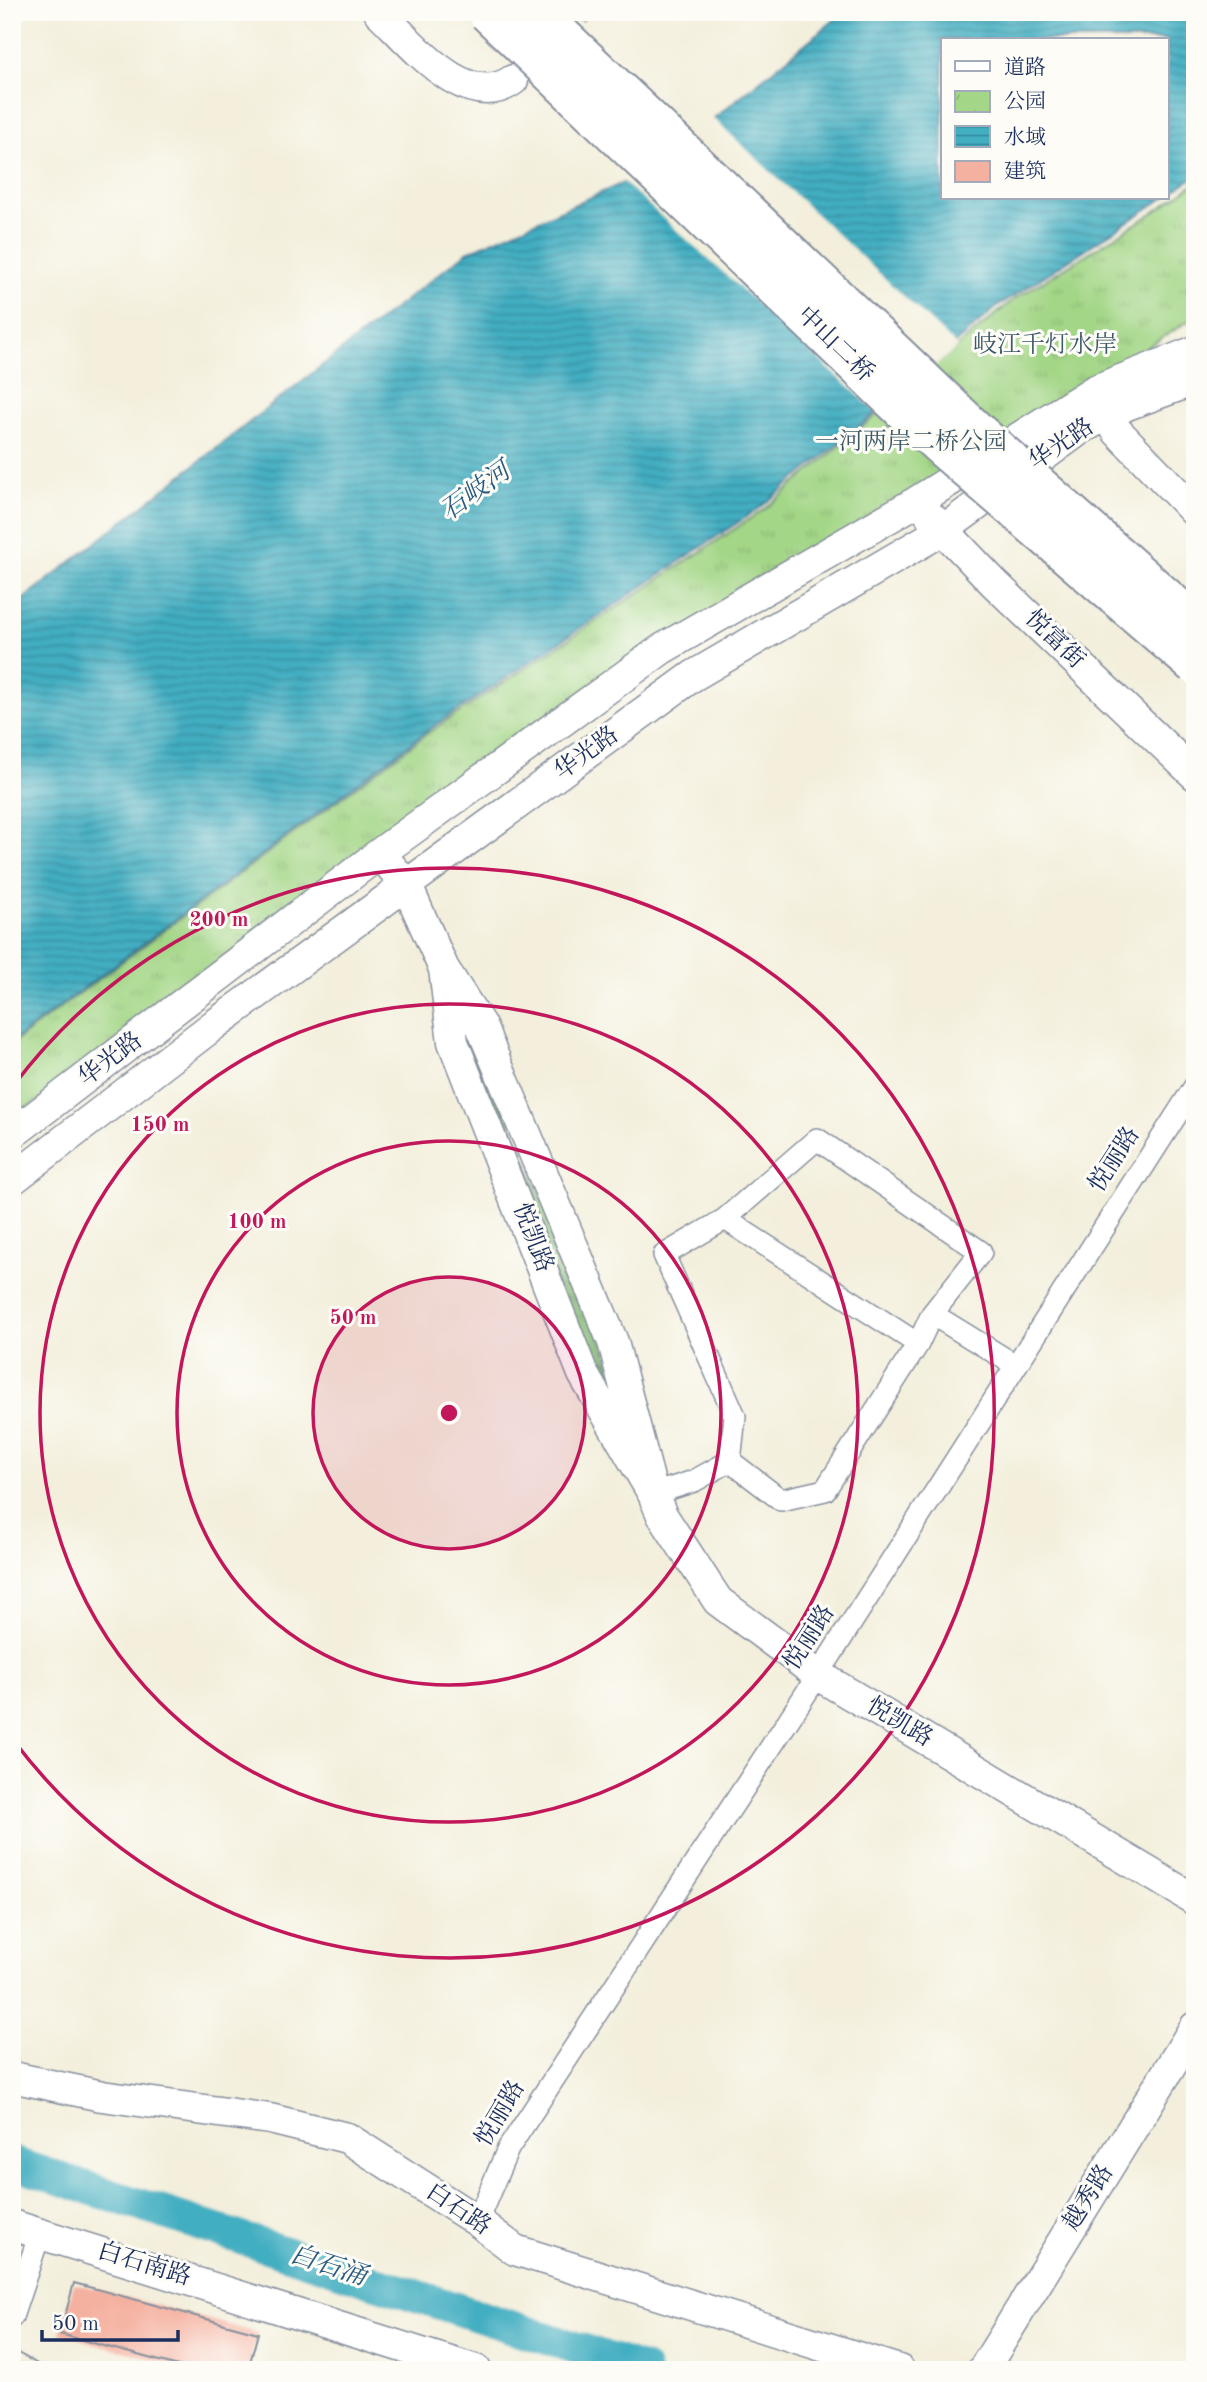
<svg xmlns="http://www.w3.org/2000/svg" width="1207" height="2382" font-family="'Old Standard TT','Noto Serif SC',serif">
<style>
.forest{fill:url(#forest-crowns);stroke:#4e7368;stroke-width:2}
.park{fill:url(#park-tufts);stroke:#5f8272;stroke-width:2}
.water{fill:url(#water-rules);stroke:#2e6e90;stroke-width:2}
.pier{fill:#f3efdc}
.lines{fill:none;stroke-linecap:round;stroke-linejoin:round}
.river{stroke:#42aec1;stroke-width:33}
.building{fill:#f5b1a0}
.secondary-tunnel{stroke:#c8c9c3;stroke-width:30;stroke-dasharray:30 15;stroke-linecap:butt}
.street-casing{stroke:#878f9d;stroke-width:24}
.secondary-casing{stroke:#878f9d;stroke-width:33}
.street{stroke:#fff;stroke-width:21}
.secondary{stroke:#fff;stroke-width:30}
.highway-bridge-casing{stroke:#878f9d;stroke-width:42;stroke-linecap:butt}
.highway-bridge{stroke:#fff;stroke-width:38}
.ring{fill:none;stroke:#c2185b;stroke-width:3.5}
.labels{text-anchor:middle;dominant-baseline:central;stroke-width:6;stroke-linejoin:round;paint-order:stroke}
.street-label{font-size:24px;fill:#1b2f5e;stroke:#fdfcf7}
.park-label{font-size:24px;fill:#3d5968;stroke:#fdfcf7}
.water-label{font-size:26px;font-style:italic;fill:#295b81;stroke:#fdfcf7}
.centre{fill:#c2185b;stroke:#fdfcf7;stroke-width:3.5}
.ring-label{font-size:21px;text-anchor:middle;font-weight:bold;fill:#c2185b;stroke:#fdfcf7;stroke-width:6;stroke-linejoin:round;paint-order:stroke}
</style>
<defs>
<pattern id="forest-crowns" width="20" height="18" patternUnits="userSpaceOnUse" patternTransform="scale(1.75)"><rect width="20" height="18" fill="#82b773"/><path d="M2 6a3 3 0 1 1 6 0M12 15a3 3 0 1 1 6 0" fill="none" stroke="#6a9562"/></pattern>
<pattern id="park-tufts" width="24" height="20" patternUnits="userSpaceOnUse" patternTransform="scale(1.75)"><rect width="24" height="20" fill="#a3d686"/><path d="M3 7l-1-3M5 7V3M7 7l1-3M15 17l-1-3M17 17v-4M19 17l1-3" fill="none" stroke="#8cb876"/></pattern>
<pattern id="water-rules" width="6" height="5" patternUnits="userSpaceOnUse" patternTransform="scale(1.75)"><rect width="6" height="5" fill="#42aec1"/><path d="M0 2.5h6" fill="none" stroke="#368ea0"/></pattern>
</defs>
<rect width="100%" height="100%" fill="#fdfcf7"/>
<filter id="ink" filterUnits="userSpaceOnUse"><feTurbulence type="fractalNoise" baseFrequency=".0143" numOctaves="2"/><feDisplacementMap in="SourceGraphic" scale="14" xChannelSelector="R" yChannelSelector="G"/><feConvolveMatrix kernelMatrix="1 2 1 2 8 2 1 2 1" color-interpolation-filters="sRGB"/></filter>
<filter id="wash" filterUnits="userSpaceOnUse"><feTurbulence type="fractalNoise" baseFrequency=".00686" numOctaves="4" result="noise"/><feDisplacementMap in="SourceGraphic" scale="28" xChannelSelector="R" yChannelSelector="G"/><feGaussianBlur stdDeviation="1.57" result="paint"/><feColorMatrix in="noise" values="0 0 0 0 0 0 0 0 0 0 0 0 0 0 0 0 0 1.4 0 .05"/><feComposite in="paint" operator="in"/></filter>
<g filter="url(#wash)">
<rect width="100%" height="100%" fill="#f3efdc"/>
<path class="forest" d="M459,1001L608,1355L622,1420L587,1364L458,1034Z"/>
<path class="park" d="M1195,183V317L986,449L697,622L88,1074L12,1115V1044L428,733L766,508L1013,300L1156,211Z"/>
<path class="water" d="M844,12H1195V176L1167,196V40H943V198H1164L997,307L865,422L761,507L431,728L12,1042V608L467,252L648,172Z"/>
<path class="pier" d="M711,116L958,347L879,414L621,180L646,169Z"/>
<g class="lines">
<path class="river" d="M12,2163L643,2370"/>
</g>
<g id="blocks">
<path class="building" d="M74,2283L258,2333L248,2370H193L60,2334Z
M18,2353L48,2370H12Z"/>
</g>
</g>
<g filter="url(#ink)">
<use href="#blocks" fill-opacity="0" stroke="#878f9d" stroke-width="2"/>
<g class="lines">
<path class="secondary-tunnel" d="M545,47L578,12"/>
<defs>
<path id="street" d="M817,1139L981,1252L932,1314L918,1344L825,1490L781,1500L730,1461L735,1416L664,1255L725,1219Z
M725,1219L918,1344
M932,1314L1015,1365
M653,1494L694,1481L730,1461
M477,2221L508,2149L818,1675L1195,1086
M12,2317L40,2233"/>
<path id="secondary" d="M379,12C410,41 466,114 513,80
M1098,399L1117,431L1195,512
M931,517L994,583L1195,775
M380,853L407,886L444,969
M12,1134L380,853L662,649L916,502L1095,390L1195,351
M12,1180L214,1025L693,676L943,530L1082,428L1127,405L1195,380
M653,1494L583,1374L453,1042L444,969L481,1026L613,1342L653,1494L662,1515L718,1601L818,1675L1195,1900
M12,2077L102,2096L270,2119L347,2138L477,2221L515,2250L899,2370
M12,2225L476,2370
M983,2370L1195,2027"/>
</defs>
<use href="#street" class="street-casing"/>
<use href="#secondary" class="secondary-casing"/>
<use href="#street" class="street"/>
<use href="#secondary" class="secondary"/>
<defs>
<path id="highway-bridge" d="M487,12L938,444L1195,665
M537,12L976,430L1195,623"/>
</defs>
<use href="#highway-bridge" class="highway-bridge-casing"/>
<use href="#highway-bridge" class="highway-bridge"/>
</g>
</g>
<circle cx="449" cy="1413" r="136" fill="#c2185b" fill-opacity=".12"/>
<g class="ring">
<circle cx="449" cy="1413" r="136"/>
<circle cx="449" cy="1413" r="272"/>
<circle cx="449" cy="1413" r="409"/>
<path d="M14 1085A545 545 0 1 1 14 1741"/>
</g>
<g class="labels">
<g class="street-label">
<text transform="translate(835 345) rotate(44)">中山二桥</text>
<text transform="translate(1062 445) rotate(-34)">华光路</text>
<text transform="translate(1054 640) rotate(44)">悦富街</text>
<text transform="translate(587 754) rotate(-36)">华光路</text>
<text transform="translate(111 1060) rotate(-37)">华光路</text>
<text transform="translate(1115 1160) rotate(-57)">悦丽路</text>
<text transform="translate(532 1238) rotate(69)">悦凯路</text>
<text transform="translate(810 1638) rotate(-57)">悦丽路</text>
<text transform="translate(899 1723) rotate(31)">悦凯路</text>
<text transform="translate(501 2114) rotate(-59)">悦丽路</text>
<text transform="translate(1089 2198) rotate(-58)">越秀路</text>
<text transform="translate(458 2210) rotate(34)">白石路</text>
<text transform="translate(144 2265) rotate(17)">白石南路</text>
</g>
<g class="park-label">
<text x="1045" y="346">岐江千灯水岸</text>
<text x="911" y="443">一河两岸二桥公园</text>
</g>
<g class="water-label">
<text transform="translate(476 492) rotate(-36)">石岐河</text>
<text transform="translate(328 2266) rotate(18)">白石涌</text>
</g>
</g>
<circle cx="449" cy="1413" r="10" class="centre"/>
<g class="ring-label">
<text x="219" y="926">200 m</text>
<text x="160" y="1131">150 m</text>
<text x="257" y="1228">100 m</text>
<text x="353" y="1324">50 m</text>
</g>
<rect width="1207" height="2382" fill="none" stroke="#fdfcf7" stroke-width="42"/>
<rect x="941" y="38" width="228" height="161" fill="#fdfcf7" stroke="#a3aaba" stroke-width="2"/>
<rect x="955" y="61" width="35" height="10" fill="#ffffff" stroke="#a3aaba" stroke-width="2"/>
<text x="1004" y="74" font-size="21" fill="#1b2f5e">道路</text>
<rect x="955" y="91" width="35" height="21" fill="url(#park-tufts)" stroke="#a3aaba" stroke-width="2"/>
<text x="1004" y="108" font-size="21" fill="#1b2f5e">公园</text>
<rect x="955" y="126" width="35" height="21" fill="url(#water-rules)" stroke="#a3aaba" stroke-width="2"/>
<text x="1004" y="144" font-size="21" fill="#1b2f5e">水域</text>
<rect x="955" y="161" width="35" height="21" fill="#f5b1a0" stroke="#a3aaba" stroke-width="2"/>
<text x="1004" y="178" font-size="21" fill="#1b2f5e">建筑</text>
<path d="M42 2330v10h136v-10" fill="none" stroke="#1b2f5e" stroke-width="3.5"/>
<text x="52" y="2330" font-size="21" fill="#1b2f5e" stroke="#fdfcf7" stroke-width="5" paint-order="stroke">50 m</text>
</svg>
